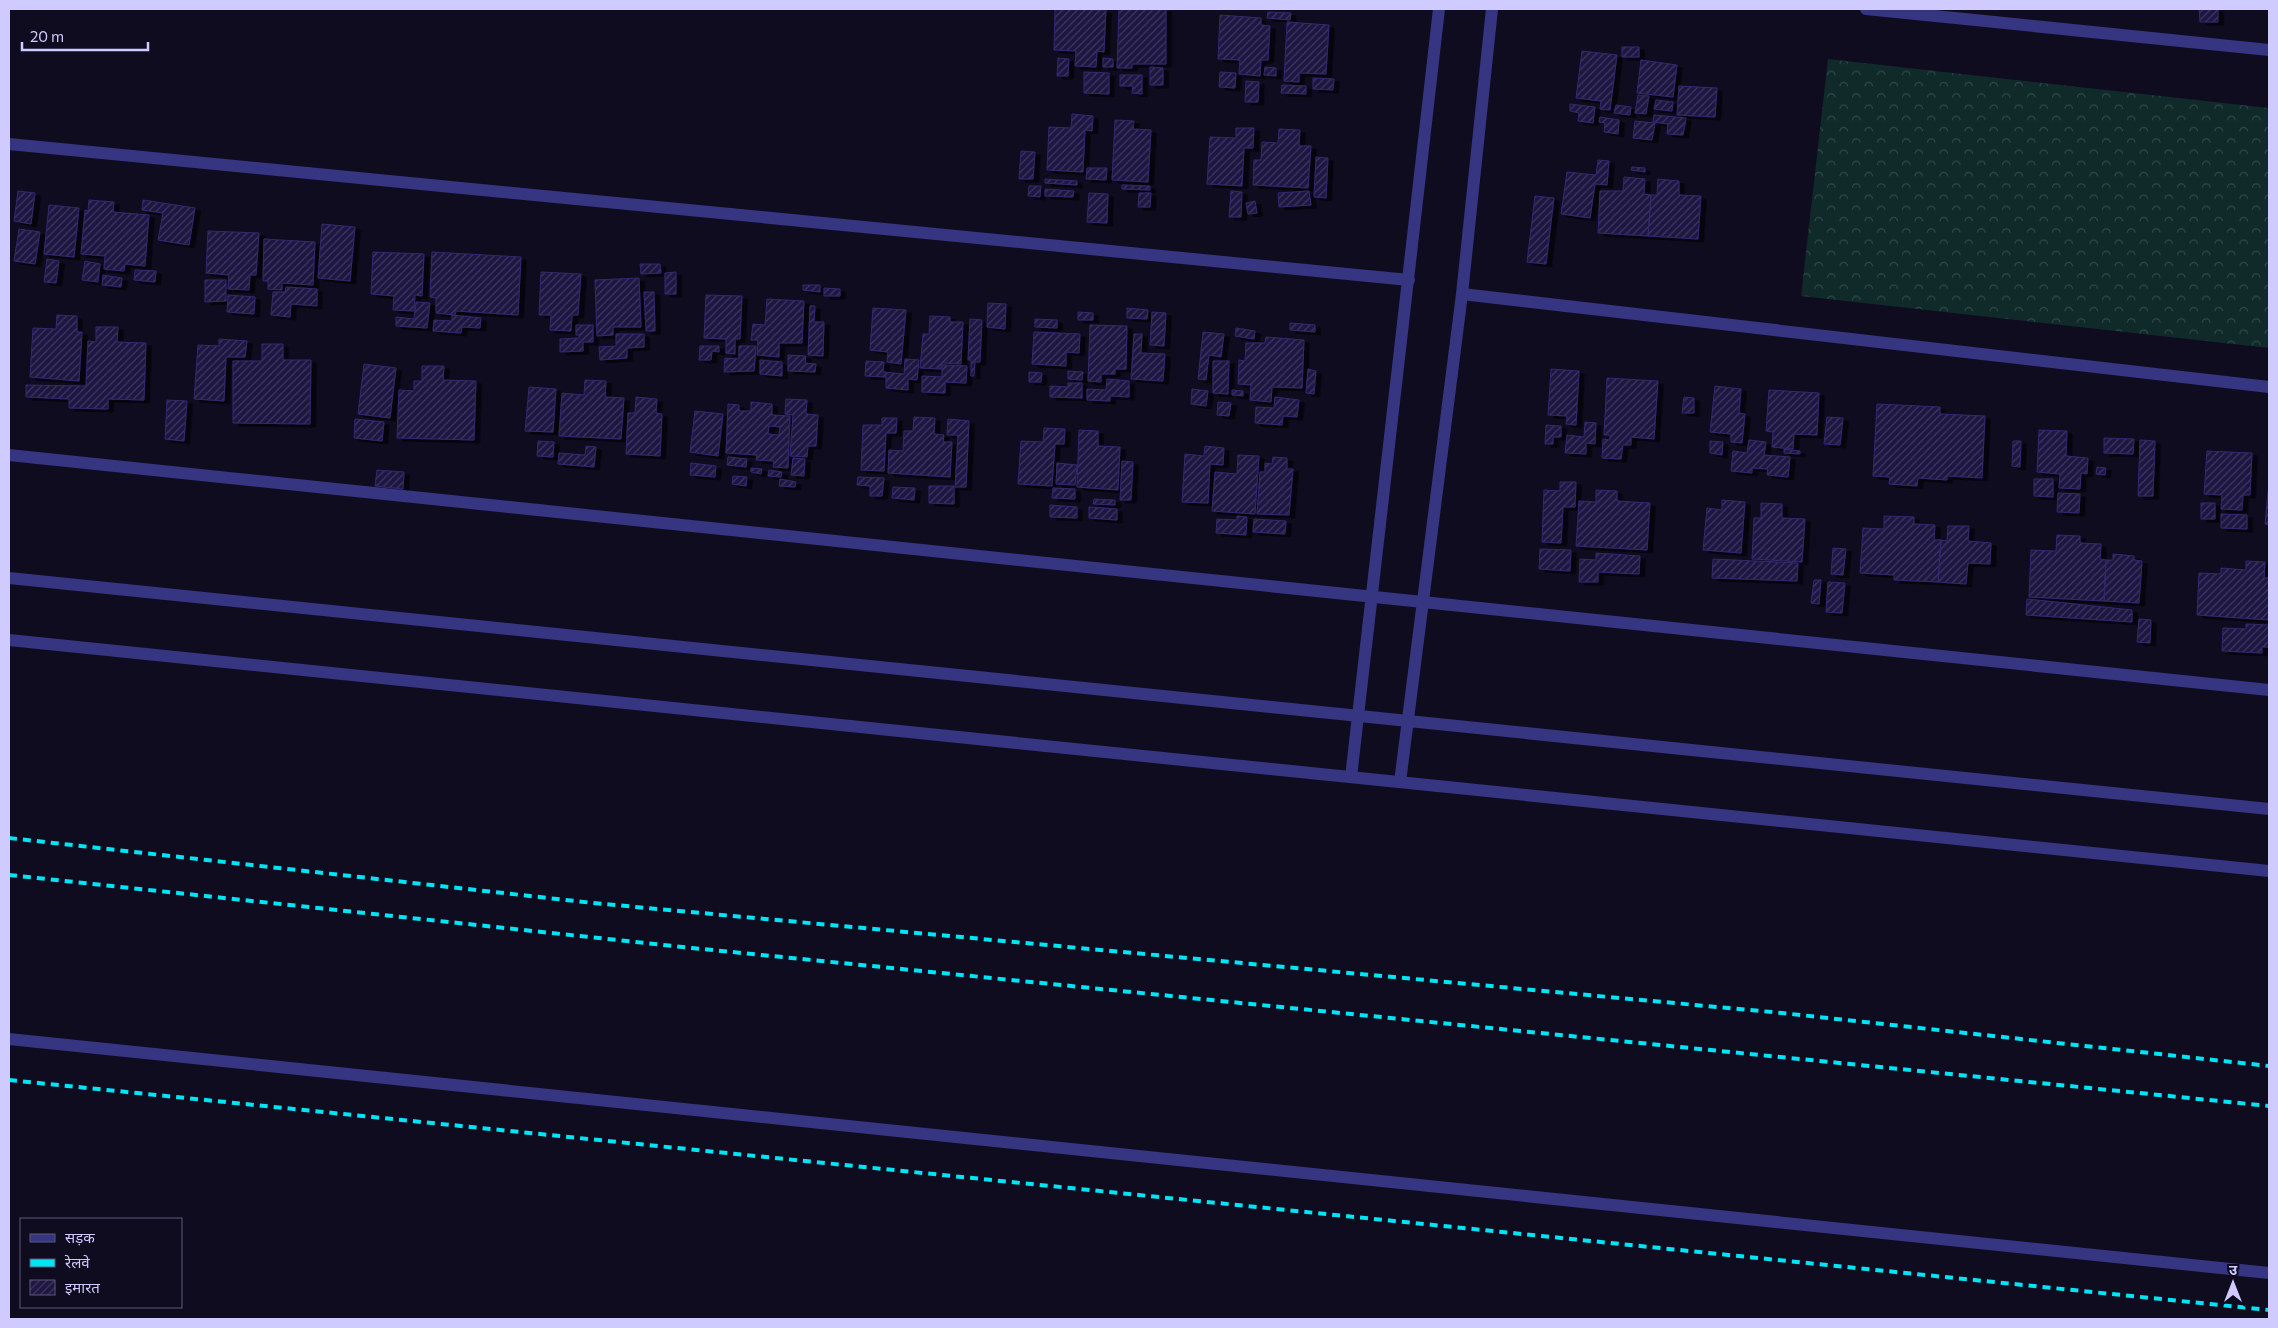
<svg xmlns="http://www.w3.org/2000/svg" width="2278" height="1328" font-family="Commissioner,'Noto Sans Devanagari',sans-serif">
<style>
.forest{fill:url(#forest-crowns)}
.building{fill:url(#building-hatch);stroke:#34286f;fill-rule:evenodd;filter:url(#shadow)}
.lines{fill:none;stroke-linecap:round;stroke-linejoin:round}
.street{stroke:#363581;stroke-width:12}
.rail{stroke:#00e5f6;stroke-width:4;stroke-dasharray:8 6;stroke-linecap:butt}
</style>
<defs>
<pattern id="forest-crowns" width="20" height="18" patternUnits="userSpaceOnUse" patternTransform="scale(1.25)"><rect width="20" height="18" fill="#0f2a29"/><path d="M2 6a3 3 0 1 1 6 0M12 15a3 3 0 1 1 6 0" fill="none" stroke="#314849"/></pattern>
<pattern id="building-hatch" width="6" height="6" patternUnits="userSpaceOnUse" patternTransform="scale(1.25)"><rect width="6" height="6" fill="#1f1742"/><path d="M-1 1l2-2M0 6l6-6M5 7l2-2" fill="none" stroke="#3e375e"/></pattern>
<filter id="shadow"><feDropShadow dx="5.5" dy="3" stdDeviation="0" flood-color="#0009"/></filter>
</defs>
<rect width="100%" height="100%" fill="#0f0c20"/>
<path class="forest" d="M1828,59L2269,108V348L1801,296Z"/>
<path class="building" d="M1055,9L1106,10L1104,52L1097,51L1096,67L1075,66L1076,51L1054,50Z
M1119,9H1166V64H1132V68H1117Z
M2199,9H2218V22H2200Z
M1268,12L1291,13L1290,20L1267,18Z
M1220,15L1261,18V25L1270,26L1268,60H1261L1260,76L1239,74L1240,60L1218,59Z
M1287,22L1329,25L1326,74L1299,73V82L1284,81Z
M1622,47H1639V57H1622Z
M1582,51L1617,55L1610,110L1600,109L1601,101L1576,98Z
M1058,58L1069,59L1068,76H1057Z
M1103,58L1113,59V67H1103Z
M1641,60L1677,65L1673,97L1637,93Z
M1150,67L1163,68V85H1150Z
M1265,67L1276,68V76L1264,75Z
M1084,72L1109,73V94L1084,93Z
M1220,72L1236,73L1235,88L1219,87Z
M1120,75H1142V94L1132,93L1133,86H1120Z
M1313,78L1334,79L1333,90L1313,89Z
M1246,81L1259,82L1258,102H1245Z
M1282,85L1306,86V94L1281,93Z
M1679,86L1717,88L1715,117L1677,115Z
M1638,95L1649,96L1646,114L1635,113Z
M1656,100L1673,102L1672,111L1654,109Z
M1570,104L1595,107L1593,123L1578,121L1579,113L1570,111Z
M1616,105L1631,107L1630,115L1614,113Z
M1072,114L1093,116L1092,131L1085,130L1083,172L1047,170L1049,127L1071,128Z
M1654,115L1686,118L1683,135L1667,134L1668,124L1653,122Z
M1600,117L1619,120L1618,134L1604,132L1605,123L1599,122Z
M1115,120L1134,121L1133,129L1151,130L1148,182L1112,180Z
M1635,121L1655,123L1652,140L1633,138Z
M1236,128H1254L1253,148H1244L1242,186L1207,184L1210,137L1236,138Z
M1279,129L1300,130L1299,146H1311L1308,188L1253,185L1254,160H1261L1262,142L1278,143Z
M1021,151L1035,152L1033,179H1019Z
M1316,157L1328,158L1326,198L1314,197Z
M1598,160L1609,161L1607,185L1595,184L1590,218L1561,214L1567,172L1596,175Z
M1632,167L1645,168V172L1631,170Z
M1087,168H1107L1106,180L1086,179Z
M1624,177L1645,179L1644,194L1651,195L1648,236L1598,233L1600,191H1623Z
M1045,179L1077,181V185L1045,183Z
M1658,179L1679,181V195L1701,196L1698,239L1648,236L1651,195H1657Z
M1122,185L1150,186V190L1122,189Z
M1029,186H1041L1040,197L1028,196Z
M1045,189L1074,191L1073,197L1045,196Z
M18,191L35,193L31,224L14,221Z
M1231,191L1242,192L1241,217H1229Z
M1309,191L1311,205L1279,207L1278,193Z
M1089,193L1108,194L1107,223L1087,222Z
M1139,193H1151L1150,207H1138Z
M1535,196L1554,198L1546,264L1527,262Z
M89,200L114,202L113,212L149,215L145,266L125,264L124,271L104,269L105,256L81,254L85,210L88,211Z
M143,200L195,208L189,245L158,240L163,213L142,210Z
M1255,201L1257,213L1248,214L1246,203Z
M49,205L79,208L74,257L44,254Z
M322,224L355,227L350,281L318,278Z
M19,229L40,232L35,264L14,261Z
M208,231L259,233L256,275H250L249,290L228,289L229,275L206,273Z
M264,239L315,242L313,285L282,283V290L268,289V281H263Z
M373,252L424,254L422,296L415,295L414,311L393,310L394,296L371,294Z
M432,252L521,257L518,315L456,311L455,315L436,313V298L430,297Z
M47,259L59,261L56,283L44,282Z
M85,261L100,264L98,282L82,280Z
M640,264H660L661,273L641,274Z
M135,270L156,271L155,282L134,280Z
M541,272L581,274L578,315H572L571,331L550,330L551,315H539Z
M676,272V294H665V273Z
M103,275L122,278L121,287L102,285Z
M639,278L641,327H613V335L597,336L595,280Z
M205,280H226V301L205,302Z
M803,285H820V292L803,290Z
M286,287L317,289V306L291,304L290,317L271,315L273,292H285Z
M824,288L840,289V296H824Z
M644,292H654L655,331H646Z
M228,295L255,297L254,314L227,312Z
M706,295L742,296L740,339H735V354L726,353V339L704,338Z
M767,299L804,301L802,343H779V357L757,355L758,340H751L753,324L765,325Z
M416,302L430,303L427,328L396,326V317L414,319Z
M988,303L1006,304L1005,329L987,327Z
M810,306H815L814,322H824L823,356L808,355Z
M873,308L906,310L901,364L887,362L888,352L870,350Z
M1127,308L1148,310L1147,319L1127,318Z
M1078,312L1093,313V320H1078Z
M1152,312L1166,313L1164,346L1150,345Z
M57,315L77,316V332H82L79,381L30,377L33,328L56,329Z
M452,315L481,318L480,328L462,327L461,333L433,331L434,320L452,321Z
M930,316L950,317V322H963L961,364L942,363L941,369L920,368L923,334H929Z
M970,319L982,320L980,362H975L974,376H971V360H968Z
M1035,319L1057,320V328L1035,327Z
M1290,323L1315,325V332L1290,330Z
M576,325H593V342H583V351L560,352V339L579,338V335H576Z
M1090,325L1127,326L1126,369H1115V374H1101V382L1088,381Z
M96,327H118L117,342L146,343L144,400L108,399V409L69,408V399L26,397V385L86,386L88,341L96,342Z
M1236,328L1255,331L1254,339L1235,336Z
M1034,332L1080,334L1079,353L1066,352V366L1032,364Z
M1203,332L1224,334L1221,357L1209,355L1206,380L1198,379Z
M616,334H644V347L627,348V358L600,360L599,347L616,346Z
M1134,334H1142L1141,353L1165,354L1163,381L1131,379Z
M1266,337L1304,340L1302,388L1272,387L1271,402L1250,400L1251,385L1238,384L1239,360L1245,361L1246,343H1265Z
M219,339L247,341L245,357H226L224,401L194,399L198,345L219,346Z
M262,344H283V360H311L310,424L233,423V361H262Z
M700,346H719V352L712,351L711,360H699Z
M739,346H756L754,371L724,372L725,358L739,359Z
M788,355L806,356L805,363L816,364L815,372L788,371Z
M905,359L919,360L917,380L908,379V390L886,388V377L865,376L866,361L884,362L883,372L904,374Z
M760,360L782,362V376L760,374Z
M1213,361H1229L1228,394L1213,393Z
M364,364L396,368L390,418L358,414Z
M942,365L967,366L966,383L945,382V393L922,392V376L942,377Z
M422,366H444L443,380L476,381L474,440L397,438L399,390L414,391V381H422Z
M1308,369L1316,371L1314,394L1306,393Z
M1551,369L1579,371L1576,425L1566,424L1567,416L1548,415Z
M1068,371L1083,372L1082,380L1068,379Z
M1029,372L1042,373L1041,382H1029Z
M1607,378L1658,381L1654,439L1631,437V445H1623L1621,459L1602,458L1603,439L1610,440V435H1604Z
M1107,379L1129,381V397L1110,396V401L1087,400V389L1106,390Z
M585,380L606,381L605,397L624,398L621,439L559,436L562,393L584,395Z
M1068,383H1082V398L1050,397V386L1068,387Z
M1715,386L1741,389L1739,413L1745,414L1742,443L1731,442V434L1710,432Z
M529,387L556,389L553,432L525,431Z
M1192,389L1208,391L1206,406L1191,404Z
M1232,390L1243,391V396L1232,395Z
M1769,390L1819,393L1817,435L1794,434L1793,449L1772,447L1773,432L1766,431Z
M636,397L657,399L656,413L662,414L660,456L626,454L628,413H635Z
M1275,397L1299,400L1297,417L1283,416L1282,425L1255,423L1256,407L1274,408Z
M1684,397L1694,398V413H1682Z
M786,399L807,400L806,414L818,415L816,446H808L807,457L790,456L793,415L785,414Z
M167,400L187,401L184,441L165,439Z
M751,402L772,404V415L790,416L788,468L773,467L774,461L756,460L757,455L726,453L728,404L739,405V411H751ZM769,426L780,427L779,435L768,434Z
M1218,402L1231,403L1229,416L1217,415Z
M1877,404L1940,407V414L1985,416L1982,478L1947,476V480L1918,478L1917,486L1889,484L1890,477L1873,476Z
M695,411L723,414L718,456L690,452Z
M914,417L935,418L934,434L944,435L943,442H952L950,477L888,473L889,450L903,451L904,431H913Z
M1827,417L1843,418L1840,445L1824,444Z
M882,418H897L896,433H886L884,471L861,470L863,425H882Z
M355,419L384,422L382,441L354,438Z
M948,419L969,421L966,487H955L958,435H947Z
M1585,422L1596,423L1595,444L1586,443V454L1565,453L1567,435L1584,437Z
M1546,425L1561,426V437H1553V444H1545Z
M1044,428L1065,429L1064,444H1055L1052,486L1018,484L1021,441L1043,442Z
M1079,430L1098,431V446L1120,447L1118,490L1077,487Z
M2039,430L2067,431L2066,456L2088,458L2087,474L2081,473L2080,489L2059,488L2060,474L2037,472Z
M2104,438L2134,439L2133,454L2104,453Z
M1749,440L1766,442L1764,455L1790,457L1788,477L1767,475L1768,469L1752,468V473L1731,471L1733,451L1747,453Z
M2140,440L2155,441L2153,496H2138Z
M538,441L554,442L553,457L537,456Z
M1710,441L1723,442L1722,455L1710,453Z
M2013,441H2021L2020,467L2012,466Z
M586,446L596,447L594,467L558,464L559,453L585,455Z
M1205,446L1224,448L1223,465L1210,464L1208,503L1182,502L1185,454L1204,456Z
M1784,449L1800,451V454L1784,453Z
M2207,451L2252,453L2250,495H2243L2242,510L2221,509L2222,495L2204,494Z
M1238,455L1259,456L1255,514L1212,511L1215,472L1237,474Z
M728,457L747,459L746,467L727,465Z
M1273,457L1287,458V469H1293L1289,515L1257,514L1260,472H1265V463L1272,464Z
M793,458L805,459L804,476L791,475Z
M1122,461L1133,462L1131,500H1120Z
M691,463L716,466L715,477L690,475Z
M1057,463L1077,465L1075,485L1056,484Z
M2097,467L2106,468L2105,475L2096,474Z
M751,468L762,469L761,474L751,472Z
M377,470L404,472L403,489L375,486Z
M769,470L782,472L781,477L768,476Z
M733,476L747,477L746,486L732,484Z
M858,477L884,478L882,496H870V486L857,485Z
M780,479L796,482L795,487L779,486Z
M2034,479H2053V497L2034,496Z
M1560,482H1576L1575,507H1563L1561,543L1542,542L1544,490L1560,491Z
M2269,483V525L2265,524Z
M929,486H954V504L929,503Z
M893,487L915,488L914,500L892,498Z
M1053,488L1075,489V499L1052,498Z
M1596,490L1617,491V501L1650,503L1647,550L1576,546L1579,501L1596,502Z
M2058,493L2080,494L2079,513L2057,512Z
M1094,499L1115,500V505L1093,504Z
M1722,500L1745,502L1741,553L1703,550L1707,508L1722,510Z
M1761,503L1782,504V518L1805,519L1802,562L1752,559L1754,518H1761Z
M2201,503H2215V519H2201Z
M1050,505L1077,507V518L1050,517Z
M1089,507L1117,509V520L1089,518Z
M2221,514L2247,515V529L2221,528Z
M1237,516L1247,517L1246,535L1216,533L1217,519L1237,520Z
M1884,516L1914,517V524L1935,525L1934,540H1941L1938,582L1894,580V575L1860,573L1863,528L1884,529Z
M1254,519L1286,521L1285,534L1253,532Z
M1948,526H1969L1968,541L1991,543L1990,564L1968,563L1966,584L1938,582L1941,540L1947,541Z
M2057,535L2080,536V543L2101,544L2100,559L2106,560L2104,601L2029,597L2031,550L2056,551Z
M1833,548L1846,549L1843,575L1831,574Z
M1540,549L1571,550L1570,571L1539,569Z
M1596,553L1640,556L1639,574L1598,572V582H1579L1580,559L1596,560Z
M2113,554L2134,556V560L2142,561L2139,603L2104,601L2106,560H2113Z
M1713,559L1798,563L1797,581L1712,578Z
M2246,561L2265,562L2264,578H2269V620L2197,615L2199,573L2221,574V568L2246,570Z
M1814,580H1821L1819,604L1811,603Z
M1828,582L1845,583L1842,613L1826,612Z
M2027,599L2132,610V622L2026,615Z
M2139,619L2151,620L2150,643L2137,642Z
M2246,624L2269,625V647H2262V653L2222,651L2223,628L2246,629Z"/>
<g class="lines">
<path class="street" d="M1866,9L2269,50
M9,144L1409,280
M1462,294L2269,387
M9,455L2269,690
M9,578L2269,809
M9,640L2269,871
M1351,777L1439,9
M1400,782L1462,294L1492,9
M9,1039L2269,1273"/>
<path class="rail" d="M9,838L593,903L1782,1013L2269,1066
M9,875L692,948L2269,1106
M9,1080L2269,1310"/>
</g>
<rect width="2278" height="1328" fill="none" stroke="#d0cbff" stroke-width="20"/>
<rect x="20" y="1218" width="162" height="90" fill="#0f0c20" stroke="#5c5879"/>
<rect x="30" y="1234" width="25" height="8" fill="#363581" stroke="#5c5879"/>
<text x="65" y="1243" font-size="15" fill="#d0cbff">सड़क</text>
<rect x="30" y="1259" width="25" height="8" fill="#00e5f6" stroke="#5c5879"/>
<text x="65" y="1268" font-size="15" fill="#d0cbff">रेलवे</text>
<rect x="30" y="1280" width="25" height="15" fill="url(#building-hatch)" stroke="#5c5879"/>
<text x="65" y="1293" font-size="15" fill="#d0cbff">इमारत</text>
<g transform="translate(2233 1283)" stroke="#0f0c20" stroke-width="4" paint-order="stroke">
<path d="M0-4L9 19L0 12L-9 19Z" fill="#d0cbff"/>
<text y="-8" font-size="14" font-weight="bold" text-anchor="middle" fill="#d0cbff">उ</text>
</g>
<path d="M22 42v8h126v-8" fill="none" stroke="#d0cbff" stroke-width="2.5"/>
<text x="30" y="42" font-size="15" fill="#d0cbff" stroke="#0f0c20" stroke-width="4" paint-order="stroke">20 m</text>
</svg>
